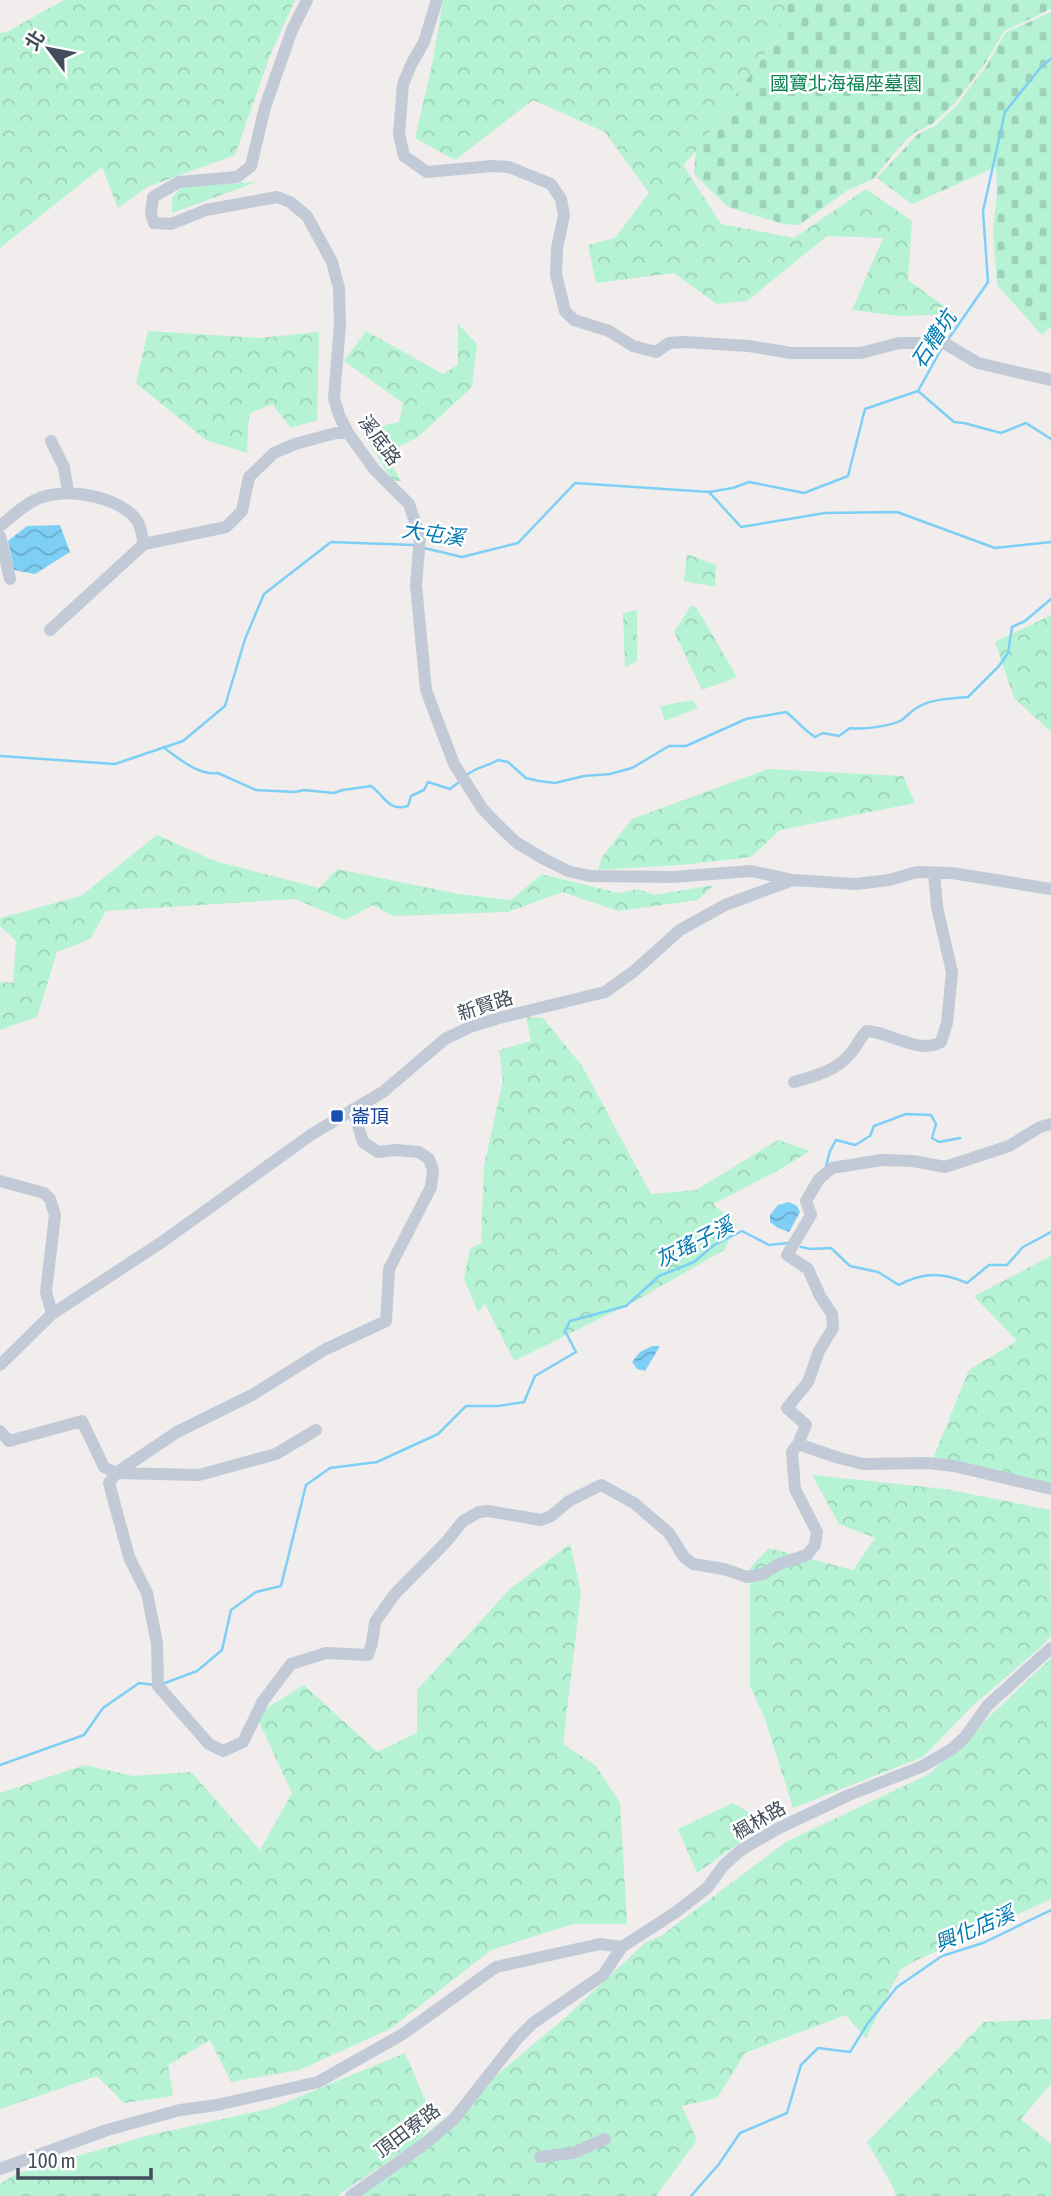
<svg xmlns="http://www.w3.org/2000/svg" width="1051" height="2196" font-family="'Asap Condensed','Noto Sans TC',sans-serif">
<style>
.forest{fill:url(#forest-crowns)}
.cemetery{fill:url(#cemetery-stones)}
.water{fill:url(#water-waves)}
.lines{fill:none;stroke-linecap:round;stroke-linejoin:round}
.stream{stroke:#7ecff5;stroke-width:2.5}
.minor{stroke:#c1cad6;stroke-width:12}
.transit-dot{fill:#1a4fb4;stroke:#fff;stroke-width:2.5}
.labels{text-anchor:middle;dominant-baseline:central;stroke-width:5;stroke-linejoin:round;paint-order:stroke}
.park-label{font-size:19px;fill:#0d8456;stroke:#fff}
.street-label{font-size:19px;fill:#434e5c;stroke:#fff}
.transit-label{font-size:19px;fill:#164399;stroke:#fff;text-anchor:start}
.water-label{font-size:21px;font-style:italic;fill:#007ab2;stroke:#fff}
</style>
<defs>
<pattern id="forest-crowns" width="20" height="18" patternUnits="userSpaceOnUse" patternTransform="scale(1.75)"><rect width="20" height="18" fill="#b5f3d4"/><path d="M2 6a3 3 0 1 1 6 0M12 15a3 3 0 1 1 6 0" fill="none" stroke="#9dd2b8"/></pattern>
<pattern id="cemetery-stones" width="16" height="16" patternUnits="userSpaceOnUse" patternTransform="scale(1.75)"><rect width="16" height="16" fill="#b5f3d4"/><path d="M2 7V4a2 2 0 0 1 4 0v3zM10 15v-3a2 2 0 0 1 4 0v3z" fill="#9dd2b8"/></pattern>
<pattern id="water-waves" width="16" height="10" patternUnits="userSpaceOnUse" patternTransform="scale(1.75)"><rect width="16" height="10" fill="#7ecff5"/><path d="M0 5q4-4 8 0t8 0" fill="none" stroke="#69aaca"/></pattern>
</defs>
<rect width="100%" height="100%" fill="#f0edec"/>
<path class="forest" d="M64,0H295L269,58L235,155L147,187L118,208L102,167L0,248V33L7,32Z
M443,0H790L770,47L696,151L683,165L721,224L794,238L866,189L912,221L908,280L955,314L900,316L852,310L883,238L827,236L747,301L717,304L674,273L596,283L588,245L615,238L649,193L605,132L533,100L455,160L415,138L433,60Z
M257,182L172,213V197L182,187Z
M458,324L477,344L472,387L418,437L385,453L401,481H393L362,431L399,422L403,403L344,361L366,331L443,374L458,365Z
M148,331L259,338L319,332L317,420L291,428L272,404L249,414L247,453L206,440L136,383Z
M687,554L716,565L715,587L684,581Z
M691,606L696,607L737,677L702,690L674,632Z
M637,610V661L625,668L623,613Z
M1051,615V732L1014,698L995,642Z
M693,700L698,708L665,721L660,706Z
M768,769L903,776L915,803L780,830L751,857L681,865L598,870L602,857L632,819Z
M157,835L215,861L319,888L337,869L458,894L511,900L542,874L618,893L638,889L654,895L714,885L698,900L618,911L562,892L508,912L393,916L373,905L345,920L295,899L106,911L90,939L57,952L37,1017L0,1030V982L13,983L16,941L0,926V918L81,896Z
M526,1017L543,1018L582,1066L651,1194L696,1190L778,1140L810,1151L777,1171L713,1204L737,1225L724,1250L639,1299L514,1361L485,1304L478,1312L464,1279L470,1249L481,1243L484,1166L503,1080L499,1050L531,1041Z
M1051,1256V1491L932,1461L969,1370L1017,1341L974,1296Z
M812,1475L945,1489L1050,1510L1051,1636L1042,1646L970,1708L923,1757L793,1808L765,1719L750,1686V1568L769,1548L853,1570L875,1538L839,1524Z
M570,1544L581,1592L563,1744L596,1766L620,1803L627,1924H573L491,1950L390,2029L299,2070L231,2082L210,2040L168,2065L173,2096L124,2103L97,2076L0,2109V1793L85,1765L133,1776L191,1772L260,1850L292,1793L256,1715L304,1685L377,1752L417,1733V1690L510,1589Z
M1051,1658V1899L915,1961L900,1970L866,2038L846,2015L745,2053L717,2098L682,2106L697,2140L656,2196H349L405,2150L337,2196H0V2184L16,2174L146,2136L272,2108L405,2053L434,2121L420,2139L566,2017L646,1942L661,1936L786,1842L929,1774Z
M733,1803L767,1823L697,1873L678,1829Z
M1051,2019V2084L1021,2119L1051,2144V2196H896L892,2185L867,2142L984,2022Z"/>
<path class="cemetery" d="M790,0H1051V9L1004,31L984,65L955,103L932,124L915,132L902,144L873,179L848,190L799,225L783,224L728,207L694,174L696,151L770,47Z
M1051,12V327L1042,335L997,285L993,231L997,194L996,167L912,204L877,178L918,134L935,126L957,105L987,65L1005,33Z"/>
<path class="water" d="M60,525L70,552L35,574L14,570L8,541L27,526Z
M789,1202L797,1206L800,1212L789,1232L778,1228L770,1222V1215L778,1205Z
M652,1346H660L645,1371L637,1369L632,1362L640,1352Z"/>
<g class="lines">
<path class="stream" d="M947,341L988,282L983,211L1005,112L1041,67L1051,59
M918,391L954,422L964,423L1001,433L1026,423L1051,439
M709,492L733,488L749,482L804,493L848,476L865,409L918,391L943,346
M424,548L462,557L518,543L575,483L709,492L741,527L825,513L897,512L995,548L1051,542
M163,747C178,758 199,776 218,773L256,790L295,792L304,790L334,793L343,790L371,786C385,796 388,812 408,806L411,796L424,790L428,782L450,789L459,782
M0,756L115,764L183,741L225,706L245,639L264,594L331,542L414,545
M467,775C477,766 487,767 498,760L508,762L526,778L539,781L555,783L584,776L610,774L632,768L669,746H686L746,719L786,712C797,720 803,730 815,737L823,733L839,736L850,728C861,730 890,726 900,721C907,717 911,711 918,707C931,699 953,698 968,697L999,666L1008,653L1012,627L1025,621L1051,599
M826,1166L830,1151L836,1140L855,1145L870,1136L874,1126L906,1114L931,1115L936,1124L932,1138L939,1142L960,1138
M801,1247L810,1249L831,1248L850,1266L878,1272L899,1285C923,1272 942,1272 967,1283L989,1265H1007L1023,1247L1051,1232
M165,1683L197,1671L222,1650L231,1610L256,1592L281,1586L306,1485L330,1468L377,1462L438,1434L466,1406H498L524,1402L535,1376L576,1352L565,1331L570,1321L626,1306L659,1276L694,1262L714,1245L742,1231L769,1245L788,1243
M0,1765L84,1735L103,1708L139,1683L154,1685
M691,2196L719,2164L740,2133L787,2113L801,2065L818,2048L850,2052L868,2023L897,1987L942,1956L983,1943L1051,1910"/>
<path class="minor" d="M307,0L292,30L265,107L251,166L237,177L179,182L153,197L151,213L154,223L171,224L206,210L277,197L290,202L307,216L332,262L339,288L340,324L334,398L339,415L348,433L374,469L409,504L420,537L416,585L426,690L454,764L482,808L496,823L517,843L544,859L568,871L590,876L673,877L751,871L793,880
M437,0L424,42L412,63L403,84L399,134L404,156L427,172L492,166L509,167L551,184L561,199L564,215L557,248L556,275L565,311L574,320L609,331L633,346L656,352L669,343L684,342L749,346L791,353H861L899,343H944L978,363L1051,380
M51,441L64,467L68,492
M0,526C11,518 22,506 35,500C62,486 116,495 136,519C141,525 142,536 144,544
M0,536L10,579
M50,630L144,544L226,527L242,511L249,477L274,453L295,444L336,433H348
M794,1082C815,1076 836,1071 850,1054C857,1047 859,1038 867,1031C890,1032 920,1055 941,1042L947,1023L952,972L937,907L934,873
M353,1109L363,1142L378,1152L396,1150L419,1152L429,1159L433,1170L431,1187L389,1269L386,1321L324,1350L252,1395L177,1432L116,1473L109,1483L129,1557L147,1593L157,1643L158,1686L209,1744L223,1751L243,1742L263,1701L291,1664L326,1653L368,1655L372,1643L375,1622L394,1595L446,1542L463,1521L479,1512L488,1511L541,1520L551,1516L569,1501L601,1485L634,1503L669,1533L684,1557L693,1564L724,1569L747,1577L763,1574L779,1564L807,1555L815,1545L817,1532L795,1489L792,1452L798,1444L839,1458L863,1464L927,1463L954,1466L1051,1489
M0,1181L44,1193L50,1199L55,1215L46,1292L52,1314
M0,1365L52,1314L162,1242L312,1134L383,1092L445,1039L470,1027L499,1018L605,992L633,972L680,930L725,905L793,880L856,884L889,880L917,872L952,873L1051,889
M0,1431L9,1441L82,1421L104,1467L116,1473L199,1475L276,1454L316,1430
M798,1444L806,1425L787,1408L808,1382L819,1351L833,1328L832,1314L820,1296L808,1269L787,1255L811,1215L806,1201L819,1179L832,1168L882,1160L913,1161L945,1167L1009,1146L1040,1127L1051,1124
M540,2157L573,2153L605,2139
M0,2169L107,2130L180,2110L217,2105L318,2082L403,2034L496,1967L600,1944L622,1947
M351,2196L427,2142L454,2119L517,2039L533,2023L603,1975L622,1947L676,1912L707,1888L724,1865L741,1850L779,1828L849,1795L923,1766L952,1749L965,1737L988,1705L1051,1648"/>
</g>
<rect class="transit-dot" x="330" y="1109" width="14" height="14" rx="3.5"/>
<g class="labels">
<g class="park-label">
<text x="846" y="83">國寶北海福座墓園</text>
</g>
<g class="street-label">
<text transform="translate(380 440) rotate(54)">溪底路</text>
<text transform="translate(485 1005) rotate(-18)">新賢路</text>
<text transform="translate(759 1820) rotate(-30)">楓林路</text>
<text transform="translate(407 2130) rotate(-37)">頂田寮路</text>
</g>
<g class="transit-label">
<text x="351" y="1116">崙頂</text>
</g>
<g class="water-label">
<text transform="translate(933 339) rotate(-57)">石糟坑</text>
<text transform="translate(433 533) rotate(8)">大屯溪</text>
<text transform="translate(694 1242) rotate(-27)">灰瑤子溪</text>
<text transform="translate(974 1928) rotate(-23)">興化店溪</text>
</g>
</g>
<g transform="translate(49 49) rotate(302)" stroke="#ffffff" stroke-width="5" paint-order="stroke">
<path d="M0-5L12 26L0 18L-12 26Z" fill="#434e5c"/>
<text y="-10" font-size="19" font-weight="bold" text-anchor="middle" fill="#434e5c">北</text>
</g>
<path d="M18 2168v10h133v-10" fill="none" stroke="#434e5c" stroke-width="3.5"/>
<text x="28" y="2168" font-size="21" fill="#434e5c" stroke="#ffffff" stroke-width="5" paint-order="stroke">100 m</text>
</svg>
